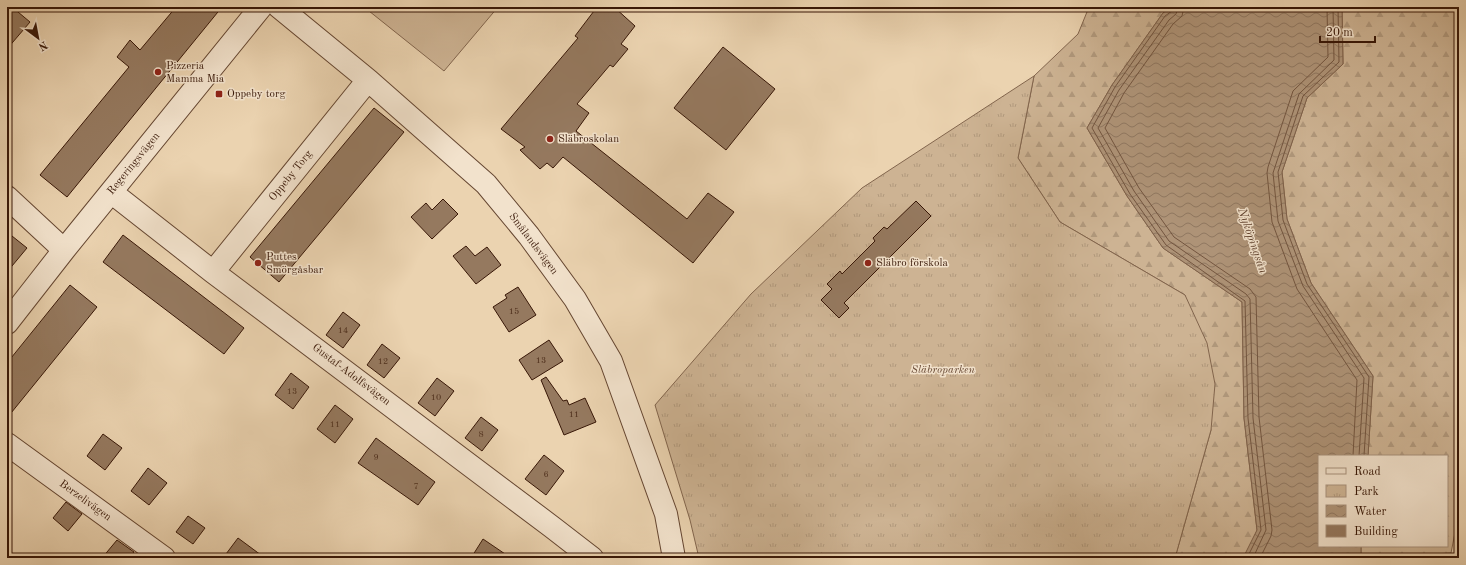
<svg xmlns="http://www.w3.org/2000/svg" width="1466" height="565" font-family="'Old Standard TT',serif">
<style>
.green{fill:#cdb393;stroke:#82654d}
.forest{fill:url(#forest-firs);stroke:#82654d}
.park{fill:url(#park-tufts);stroke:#82654d}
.water{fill:url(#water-waves);stroke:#7f614a}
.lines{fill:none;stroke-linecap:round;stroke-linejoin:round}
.shore{stroke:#73553f;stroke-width:1}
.building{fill:#95795f;stroke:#381707}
.minor-casing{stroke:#654631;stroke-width:24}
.minor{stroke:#f2e2cc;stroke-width:22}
.poi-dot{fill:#8f2418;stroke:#f2e2cc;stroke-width:1.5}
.labels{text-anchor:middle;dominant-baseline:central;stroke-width:3;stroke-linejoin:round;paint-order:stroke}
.number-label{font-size:9px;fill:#4f301d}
.poi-label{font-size:11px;fill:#381707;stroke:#f2e2cc;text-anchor:start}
.street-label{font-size:11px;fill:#381707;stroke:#f2e2cc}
.park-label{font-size:11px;font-style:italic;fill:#654631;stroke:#f2e2cc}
.water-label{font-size:12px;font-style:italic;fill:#61422e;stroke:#f2e2cc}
</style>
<defs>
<pattern id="forest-firs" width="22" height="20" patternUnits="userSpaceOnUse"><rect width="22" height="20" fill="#cdb393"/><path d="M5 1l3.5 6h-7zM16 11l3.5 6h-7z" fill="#b1997d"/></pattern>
<pattern id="park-tufts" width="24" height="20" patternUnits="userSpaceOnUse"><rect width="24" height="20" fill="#cdb393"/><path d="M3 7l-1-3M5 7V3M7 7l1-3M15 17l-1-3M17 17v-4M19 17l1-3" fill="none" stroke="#b1997d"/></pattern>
<pattern id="water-waves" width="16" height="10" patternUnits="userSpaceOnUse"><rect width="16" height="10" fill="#ae9377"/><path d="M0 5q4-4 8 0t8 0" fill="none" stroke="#8f7760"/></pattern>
</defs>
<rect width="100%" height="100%" fill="#ebd3b0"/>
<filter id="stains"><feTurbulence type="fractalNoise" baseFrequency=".005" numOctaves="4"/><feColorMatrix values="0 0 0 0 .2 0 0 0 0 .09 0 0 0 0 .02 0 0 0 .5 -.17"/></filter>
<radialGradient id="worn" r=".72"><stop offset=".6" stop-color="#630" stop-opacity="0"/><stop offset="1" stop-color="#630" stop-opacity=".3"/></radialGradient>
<path class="green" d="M364,7H498L444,71Z"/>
<path class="forest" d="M1089,7H1171L1163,13L1112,85L1087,128L1127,196L1163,248L1242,302L1244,418L1257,530L1248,558H1175L1211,430L1185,295L1060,222L1018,158L1034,76L1078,34Z
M1342,7H1459V512L1451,553L1361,558V546H1447V456H1368L1373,376L1311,283L1287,219L1282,172L1307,98L1343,64Z"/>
<path class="park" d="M1034,76L1018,158L1060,222L1185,295L1207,343L1215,384L1211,430L1175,558H832L821,553L816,558H699L690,520L655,405L751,294L862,188Z"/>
<path class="water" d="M1171,7H1342L1343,64L1307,98L1282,172L1287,219L1311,283L1373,376L1368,456H1319V546H1361V558H1243L1257,530L1244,418L1242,302L1163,248L1127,196L1087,128L1112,85L1163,13Z"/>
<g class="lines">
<path class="shore" d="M1173,7L1172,11L1165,16L1115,87L1092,128L1130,194L1166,245L1245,301L1248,418L1261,530L1247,558
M1178,7L1176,14L1169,20L1119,90L1098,128L1134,191L1169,241L1246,294L1250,299L1253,418L1266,530L1253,558
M1184,7L1182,16L1173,24L1124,93L1105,128L1139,188L1174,237L1250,289L1256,297L1259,417L1272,530L1271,536L1260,558
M1327,7L1328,57L1293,91L1268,167L1267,173L1272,222L1297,289L1357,380L1353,456
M1333,7L1334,60L1299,94L1273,173L1278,221L1303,286L1364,378L1359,456
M1338,7L1339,62L1303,96L1278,172L1283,220L1307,284L1369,377L1364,456"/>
</g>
<path class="building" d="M7,7H12L30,22L7,49Z
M176,7H222L67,197L40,175L129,67L117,57L130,40L140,50Z
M597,7H614L635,26L621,44L628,49L613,67L610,65L577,104L589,113L576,131L687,219L708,193L734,212L693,263L563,157L553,168L547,163L540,169L520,150L525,147L501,129L578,38L575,36Z
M723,47L775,89L726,150L674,108Z
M374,108L404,132L279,282L250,257Z
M443,199L458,214L432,239L411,217L426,203L432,210Z
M916,201L931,216L844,303L849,308L839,318L821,300L832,289L827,284L840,271L842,274L875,241L873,238L884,227L887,229Z
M7,232L27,248L7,272Z
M123,235L244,328L224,354L103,262Z
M466,246L475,256L487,247L501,265L476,284L453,256Z
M70,285L97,307L7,418V363Z
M518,287L536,315L509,332L493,307L507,298L505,295Z
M343,312L360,325L343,348L326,335Z
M549,340L563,361L532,380L519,360Z
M382,344L400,358L384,378L367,365Z
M291,373L309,387L293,409L275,395Z
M546,377L563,401L567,400L569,405L585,398L596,422L564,435L541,380Z
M437,378L454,391L435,416L418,403Z
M335,405L353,419L335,443L317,429Z
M481,417L498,430L482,451L465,438Z
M103,434L122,448L105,470L87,456Z
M376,438L435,482L418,505L358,463Z
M544,455L564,471L546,495L525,479Z
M148,468L167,483L149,505L131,491Z
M66,502L82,514L68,531L53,518Z
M188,516L205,528L193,544L176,532Z
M238,538L265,558H223Z
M483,539L511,558H471Z
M117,540L134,552L129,558H102Z"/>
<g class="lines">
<defs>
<path id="minor" d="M279,7L368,80L486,184L529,236L575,299L611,361L666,514L674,558
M111,192L213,272L552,527L592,558
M7,197L64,250
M213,272L368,80
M7,323L64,250L261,7
M7,444L164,558"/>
</defs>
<use href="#minor" class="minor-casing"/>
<use href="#minor" class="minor"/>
</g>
<g class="poi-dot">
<circle cx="158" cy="72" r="4"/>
<rect x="215" y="90" width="8" height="8" rx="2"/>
<circle cx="550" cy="139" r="4"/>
<circle cx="258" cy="263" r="4"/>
<circle cx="868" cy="263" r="4"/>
</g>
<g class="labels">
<g class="number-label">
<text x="514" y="311">15</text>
<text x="343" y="330">14</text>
<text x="541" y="360">13</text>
<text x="383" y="361">12</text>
<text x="292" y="391">13</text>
<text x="436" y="397">10</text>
<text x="574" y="414">11</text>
<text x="335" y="424">11</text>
<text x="481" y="434">8</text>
<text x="376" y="457">9</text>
<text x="546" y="474">6</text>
<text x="416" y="486">7</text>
</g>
<g class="poi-label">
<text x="166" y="66">Pizzeria<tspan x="166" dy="13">Mamma Mia</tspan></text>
<text x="227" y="94">Oppeby torg</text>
<text x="558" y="139">Släbroskolan</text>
<text x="266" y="257">Puttes<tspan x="266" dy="13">Smörgåsbar</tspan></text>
<text x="876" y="263">Släbro förskola</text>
</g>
<g class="street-label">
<text transform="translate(134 164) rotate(-51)">Regeringsvägen</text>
<text transform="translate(291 176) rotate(-51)">Oppeby Torg</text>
<text transform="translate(533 244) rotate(53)">Smålandsvägen</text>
<text transform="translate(351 375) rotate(37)">Gustaf-Adolfsvägen</text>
<text transform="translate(85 501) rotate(36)">Berzelivägen</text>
</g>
<g class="park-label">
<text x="943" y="370">Släbroparken</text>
</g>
<g class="water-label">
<text transform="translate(1252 241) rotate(71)">Nyköpingsån</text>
</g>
</g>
<rect width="1466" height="565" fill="none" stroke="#ebd3b0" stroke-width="24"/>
<rect x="8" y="8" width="1450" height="549" fill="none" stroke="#381707" stroke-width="2"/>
<rect x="12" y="12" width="1442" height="541" fill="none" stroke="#381707"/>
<rect x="1318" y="455" width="130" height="92" fill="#f2e2cc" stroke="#a8917d"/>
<rect x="1326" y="468" width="20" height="6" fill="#f2e2cc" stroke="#a8917d"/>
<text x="1354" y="475" font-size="12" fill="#381707">Road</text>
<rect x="1326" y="485" width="20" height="12" fill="url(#park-tufts)" stroke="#a8917d"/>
<text x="1354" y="495" font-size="12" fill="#381707">Park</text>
<rect x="1326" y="505" width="20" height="12" fill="url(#water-waves)" stroke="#a8917d"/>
<text x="1354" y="515" font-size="12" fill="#381707">Water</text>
<rect x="1326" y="525" width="20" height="12" fill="#95795f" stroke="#a8917d"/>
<text x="1354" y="535" font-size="12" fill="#381707">Building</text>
<g transform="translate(38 38) rotate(148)" stroke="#f2e2cc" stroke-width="3" paint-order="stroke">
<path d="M0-3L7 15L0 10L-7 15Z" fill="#381707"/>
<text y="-6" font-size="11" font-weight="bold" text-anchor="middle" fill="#381707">N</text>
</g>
<path d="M1320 36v6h55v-6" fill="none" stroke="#381707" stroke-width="2"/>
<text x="1326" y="36" font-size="12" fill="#381707" stroke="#f2e2cc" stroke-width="3" paint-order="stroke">20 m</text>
<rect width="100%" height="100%" filter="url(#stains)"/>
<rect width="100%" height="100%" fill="url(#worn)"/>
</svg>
